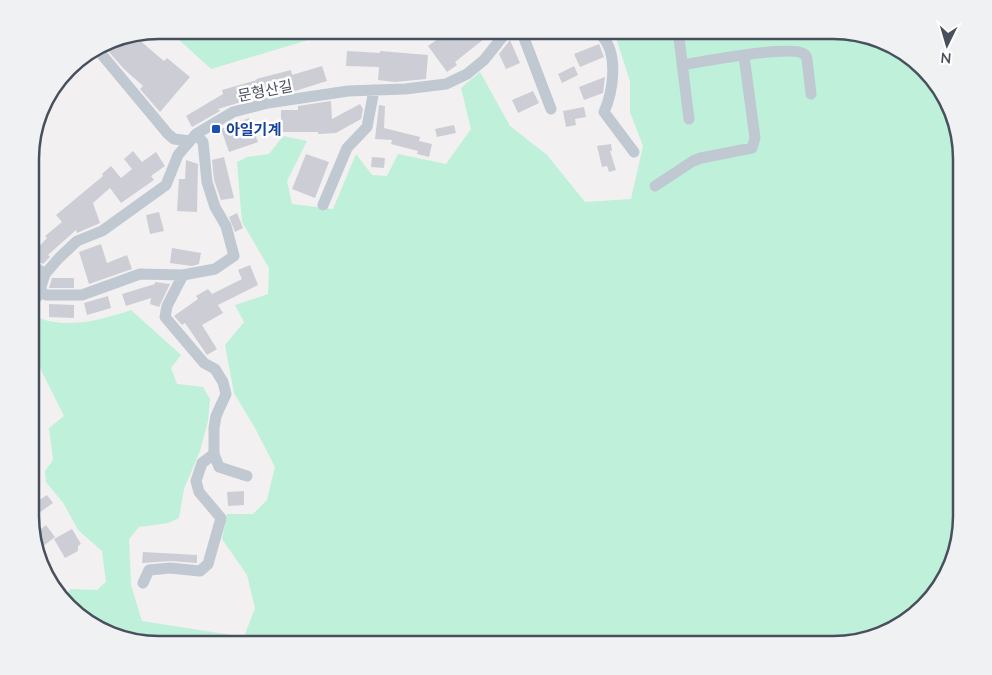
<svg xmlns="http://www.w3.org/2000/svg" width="992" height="675" font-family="Lato,'Noto Sans KR',sans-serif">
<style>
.green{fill:#bef0da}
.building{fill:#cdced5}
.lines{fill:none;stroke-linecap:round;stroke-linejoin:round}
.minor{stroke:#c0c8d2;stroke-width:11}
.transit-dot{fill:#1a4fb4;stroke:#fff;stroke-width:2}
.labels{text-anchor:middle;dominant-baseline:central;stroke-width:5;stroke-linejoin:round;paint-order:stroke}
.street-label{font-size:15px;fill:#48505e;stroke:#fff}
.transit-label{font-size:15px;font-weight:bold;fill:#164399;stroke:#fff;text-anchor:start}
.rim{fill:none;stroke:#48505e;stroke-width:2.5}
</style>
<rect width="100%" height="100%" fill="#f2f0f0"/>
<path class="green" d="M158,30H325L318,37L211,69L176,37L154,31Z
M606,30H642L655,36L661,30H842L912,56L945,94L962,150V525L936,595L891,632L834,645H150L80,619L62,598L71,589L97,590L106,582L102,551L78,530L64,504L46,482L45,471L53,460L49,428L64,416L42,372L31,344V314C36,316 41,319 45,320C72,328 105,319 131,310L181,355L171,368L177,384L203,387L210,399L208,421L200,451L184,489L179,518L168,523L139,527L129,539L131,585L142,621L244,637L255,608L247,575L222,539L227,514H253L267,500L275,467L255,428L234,393L225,345L244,322L235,305L268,294L269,268L242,222L237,162L247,157L269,154L283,136L307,141L287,181L292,204L333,209L356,154L372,175L387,176L398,154L446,164L471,129L461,88L480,72L510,126L547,155L585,202L631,199L643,146L630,112V81L616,38Z"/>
<path class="building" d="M450,30H486L489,35L455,62L457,65L447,72L428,46Z
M132,34L164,61L167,58L190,77L160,112L140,89L143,86L124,69L108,51L98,48L117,37Z
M510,40L520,63L506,69L499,54Z
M599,44L604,57L580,67L574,54Z
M347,51L380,53V51L428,55L426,79L395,82L378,80L379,67L346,66Z
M322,66L327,81L295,91L261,96L218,109L220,111L192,127L186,116L223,94L222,90L257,80L256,79L291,70L292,75Z
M574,66L578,75L562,83L558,74Z
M605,77L603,93L584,100L579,87Z
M533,91L539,103L518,113L512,100Z
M331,101L332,119L360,104L363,109L361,119L336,133L318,134V132H281V110H298V106Z
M379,105L385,106L384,128L420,137L419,141L432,144L429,157L417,154L418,151L391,144L392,140L375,139Z
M584,107L586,117L575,119L576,125L566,127L563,111Z
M249,118L258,142L229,152L221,129Z
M454,125L456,133L437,137L435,129Z
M611,144L612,151H610L616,170L609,172L607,166L602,167L597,146Z
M133,151L142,162L156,152L165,166L151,176L154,180L121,203L110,188L93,203L100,223L77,233L76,230L48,255L50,257L43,264L31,258V255L47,238L45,236L62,222L56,215L103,176L102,174L111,166L121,178L132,169L124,159Z
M306,154L329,162L315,198L292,189Z
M224,157L234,198L221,200L214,180L212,160Z
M372,157L385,158L384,168L371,167Z
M186,160L198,164L197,212L177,211L179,179H185Z
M159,212L164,231L150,234L146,215Z
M237,213L243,228L235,232L229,217Z
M101,244L107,263L127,255L132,269L89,284L79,252Z
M172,248L201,253L199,264L192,266L170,263Z
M250,265L258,285L218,305L223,313L202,325L217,349L207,355L185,323L182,325L174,316L198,299L196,296L208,289L212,294L242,279L238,270Z
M52,278H74V288H49Z
M155,282L170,284L159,307L150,304L151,298L126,306L122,294L155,284Z
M108,296L111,308L87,315L84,303Z
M49,304L74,305V318L49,317Z
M31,431L39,443L31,448Z
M244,491V505L228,506L227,492Z
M47,495L53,503L39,513L33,504Z
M46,525L55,537L37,551L34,541L35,540L32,536Z
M72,529L81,544L78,546V551L65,558L54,539Z
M143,552L197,555V563L171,561L142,563Z"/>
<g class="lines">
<path class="minor" d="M521,30L551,109
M592,30C595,32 599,34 602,36C619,54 613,92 604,112L634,152
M678,30L689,119
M103,56L168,134L174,139L190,141
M682,65C705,61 785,46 802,53C806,55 806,55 807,59L811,94
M655,186L693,161L701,158L752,148L755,138L744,56
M323,205L347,148L367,127L374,90
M31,265L45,274
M183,275L167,306L165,317L204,363L215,369L223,382L226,394L216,416L214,428V454L219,467L247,476
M40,288L41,291L46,295H82L140,274L183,275L215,269L234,256L226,226L215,207L207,182L203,142L196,134
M31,302L38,296L45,274L59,258L77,241L102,231L166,185L178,155L196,134L233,112L268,103L348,91L405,89L446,84L467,74L484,60L508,30
M143,583L149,570L170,568L200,571L208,564L221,518L199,492L196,481L202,463L214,454"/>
</g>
<rect class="transit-dot" x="211" y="124" width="10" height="10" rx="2.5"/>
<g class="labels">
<g class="street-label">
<text transform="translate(265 90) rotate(-11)">문형산길</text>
</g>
<g class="transit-label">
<text x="226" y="129">아일기계</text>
</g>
</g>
<path d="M0 0H992V675H0ZM159 39H833A120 120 0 0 1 953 159V516A120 120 0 0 1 833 636H159A120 120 0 0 1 39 516V159A120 120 0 0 1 159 39Z" fill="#f0f1f2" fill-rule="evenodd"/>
<path class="rim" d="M159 39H833A120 120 0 0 1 953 159V516A120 120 0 0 1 833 636H159A120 120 0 0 1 39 516V159A120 120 0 0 1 159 39Z"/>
<g transform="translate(947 45) rotate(185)" stroke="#ffffff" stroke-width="4" paint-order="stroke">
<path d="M0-4L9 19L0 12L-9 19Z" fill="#48505e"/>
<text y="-8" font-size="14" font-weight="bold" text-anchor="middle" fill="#48505e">N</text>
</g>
</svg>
